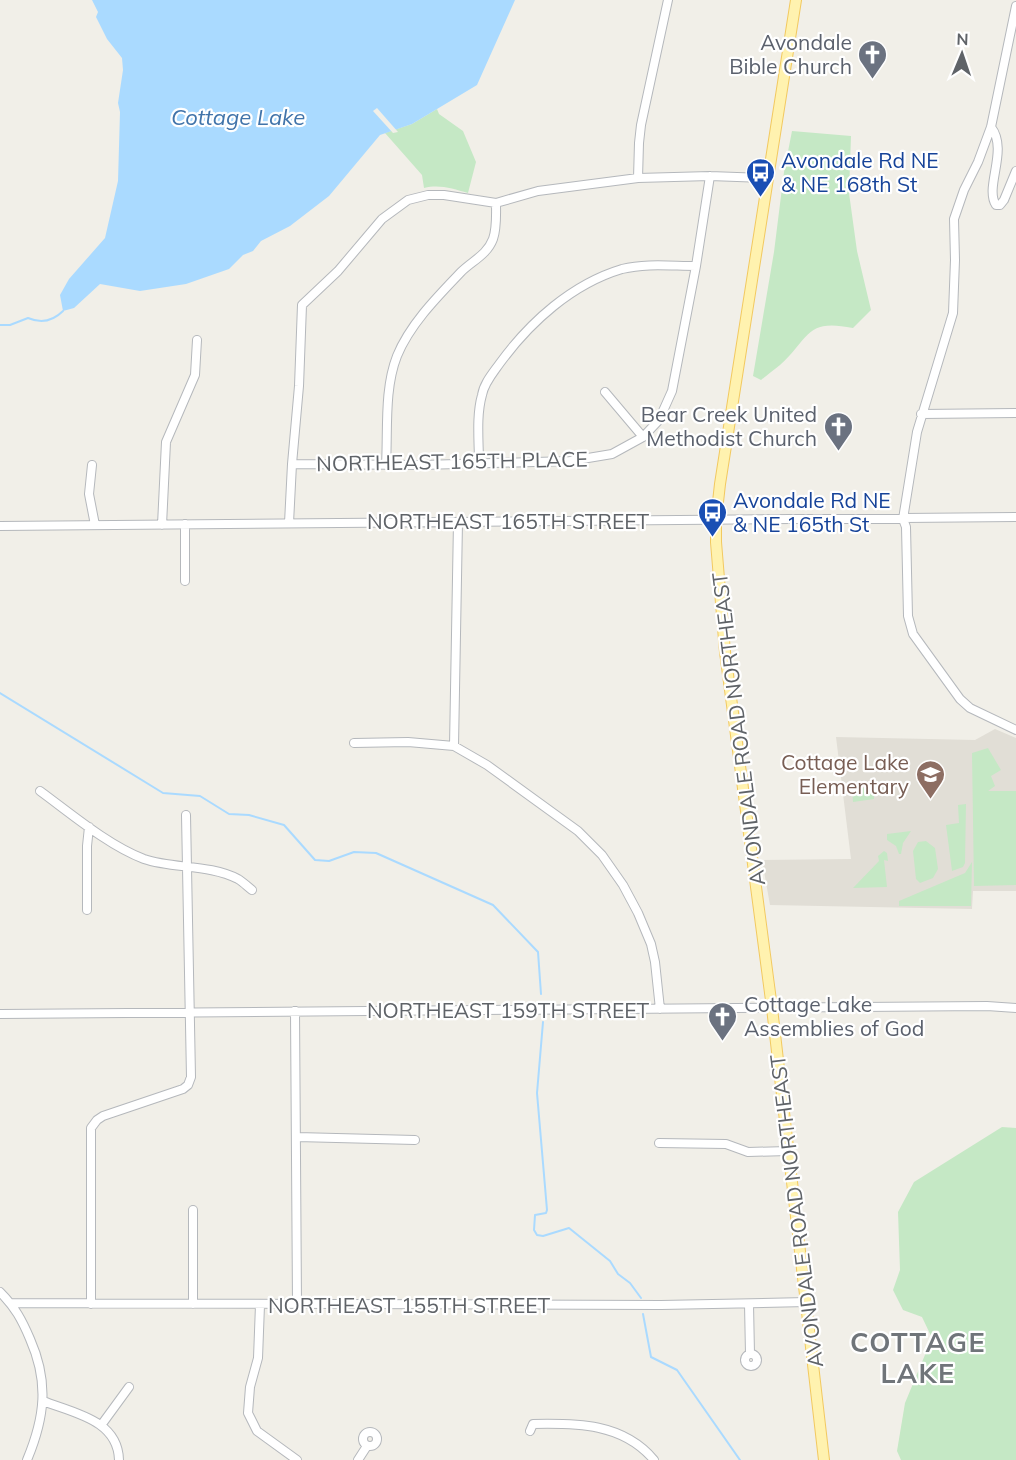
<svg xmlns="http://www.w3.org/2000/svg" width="1016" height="1460" font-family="Mulish,sans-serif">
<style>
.education{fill:#e1ded6}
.green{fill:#c5e8c5}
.water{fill:#aadaff}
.pier{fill:#f1efe8}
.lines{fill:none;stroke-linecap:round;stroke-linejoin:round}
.stream{stroke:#aadaff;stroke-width:2}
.minor-casing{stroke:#b5b8bc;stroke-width:10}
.major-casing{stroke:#f2c960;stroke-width:12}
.minor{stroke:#fff;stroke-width:8}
.major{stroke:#fff2af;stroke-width:10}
.labels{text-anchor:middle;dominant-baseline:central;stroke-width:4.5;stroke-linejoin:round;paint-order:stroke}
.worship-label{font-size:21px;fill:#5b616d;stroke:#fff;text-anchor:end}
.transit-label{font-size:21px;fill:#164399;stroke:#fff;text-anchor:start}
.street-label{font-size:21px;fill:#5f6368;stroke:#fff}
.education-label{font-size:21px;fill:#785e54;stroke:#fff;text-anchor:end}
.water-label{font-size:22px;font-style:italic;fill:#4174aa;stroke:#fff}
.district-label{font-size:27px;font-weight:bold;letter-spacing:1.5px;fill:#70757a;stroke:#fff}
</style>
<rect width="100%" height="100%" fill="#f1efe8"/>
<path class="education" d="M995,729L1016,738V891H973L972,909L770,905L762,860L851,859L836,737L975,740Z"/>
<path class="green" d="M437,109L439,114L463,131L476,162L468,193C453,189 440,184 424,188L422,175L385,133L412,124Z
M792,131L851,136L849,193L857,251L871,310L853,328C805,318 810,338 780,365C774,370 767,375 761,380L753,376L774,252L784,172Z
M988,748L1001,770L991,776L995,786L988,791H1016V885L974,886L972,753Z
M852,788H870V794H874V799L853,802Z
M966,804L965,863L963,867L952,871L946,825L959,823L958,805Z
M911,831L903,843L901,854H899L896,846L887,840V834Z
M926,841L935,848L938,869L933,878L920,883L916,879L913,851L918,842Z
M884,851L887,853L888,861L884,860L887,887L853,888L879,861L878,856Z
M972,862L971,906H899V901L965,873Z
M1002,1127L1016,1128V1460H901L897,1451L905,1403L932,1338L922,1317L903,1310L893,1290L900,1270L898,1212L914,1182Z"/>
<path class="water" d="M92,0H515L477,85L412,124L380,135L329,196L290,226L261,241L253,251L243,255L229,269L186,284L140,291L100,284L74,308L63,311L60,295L69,279L105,238L118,181L120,112L118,103L123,70L122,58L107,39L96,17L98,12Z"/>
<path class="pier" d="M377,108L398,132L393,133L373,111Z"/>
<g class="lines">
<path class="stream" d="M0,325H10L28,318C42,324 53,321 63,311
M0,693L163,793L200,796L229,814L249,815L284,825L315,860L329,861L354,852L376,853L493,905L538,952L541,994
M543,1022L537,1093L547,1210L546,1213L535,1215L534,1230L537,1235L543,1236L569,1228L610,1261L618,1274L630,1283L641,1298
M643,1314L651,1357L677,1370L740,1460"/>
<defs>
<path id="minor" d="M1016,6L991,127L978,162L964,190L954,219L955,260L953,313L917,432L903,519L906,527L908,616L913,634L960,699L970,708L1016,730
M991,127C1009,150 984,187 996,205H1000L1004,200L1016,171
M638,178L639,143L641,125L668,0
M605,392L643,437
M921,414L1016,413
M292,464L422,465L570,461L612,454L643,437L659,420L672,391L696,266L710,176
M479,464C479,442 476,416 482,395C484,383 493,373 500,363C530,322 572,284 622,269C646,263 671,266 696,266
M92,465L89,494L95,525
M386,465C388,430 384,389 397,356C410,324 438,296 461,272C472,261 487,255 493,239C497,228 496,214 496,203
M289,523L292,464L299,386L302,305L338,271L382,219L408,200L428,195H444L496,203L538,191L638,178L710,176L767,178
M185,524V581
M162,525L166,442L195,375L197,340
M0,526L1016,517
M354,743L408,742L454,746L487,765L578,831L602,855L623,885L638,913L651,944L655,962L660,1009
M454,746L458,522
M40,791C70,813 109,846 144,859C173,869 209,864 238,879C243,882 248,887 252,890
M87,910V846L89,827
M295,1011L297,1304
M0,1014L987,1006L1016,1008
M297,1137L415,1140
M659,1143L726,1144L748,1152L788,1151
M193,1210V1304
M0,1292C15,1307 22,1320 30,1339C49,1382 45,1417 27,1460
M11,1303L661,1305L807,1302
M91,1304V1128L97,1120L103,1116L183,1089L188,1085L191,1077L186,815
M749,1304L750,1354
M260,1305L258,1358L250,1387L248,1413L257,1431L297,1460
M745 1360a6 6 0 1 1 12 0a6 6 0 1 1-12 0Z
M43,1401C74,1413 118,1420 119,1460
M102,1424L129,1387
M530,1431L533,1424C577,1423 623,1423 654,1460
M363 1439a7 7 0 1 1 14 0a7 7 0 1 1-14 0Z
M358,1460L367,1446"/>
<path id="major" d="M796,0L720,484L716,520V542L725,652L772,1008L824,1460"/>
</defs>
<use href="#minor" class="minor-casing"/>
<use href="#major" class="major-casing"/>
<use href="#minor" class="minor"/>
<use href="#major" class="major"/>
</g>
<defs>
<symbol id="church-pin" viewBox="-11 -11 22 30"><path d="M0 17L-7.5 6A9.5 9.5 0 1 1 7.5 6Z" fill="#6b7280" stroke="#fff"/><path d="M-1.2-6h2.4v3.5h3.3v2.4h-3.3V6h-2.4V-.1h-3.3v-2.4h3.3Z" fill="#fff"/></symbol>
<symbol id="bus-pin" viewBox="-11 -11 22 30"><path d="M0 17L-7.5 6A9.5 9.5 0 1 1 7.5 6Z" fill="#1a4fb4" stroke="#fff"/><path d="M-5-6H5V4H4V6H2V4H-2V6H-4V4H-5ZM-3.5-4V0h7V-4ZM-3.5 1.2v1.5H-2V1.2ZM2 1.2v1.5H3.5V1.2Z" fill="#fff"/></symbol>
<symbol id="school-pin" viewBox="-11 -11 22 30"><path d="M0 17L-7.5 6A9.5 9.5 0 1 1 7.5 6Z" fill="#8d6e63" stroke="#fff"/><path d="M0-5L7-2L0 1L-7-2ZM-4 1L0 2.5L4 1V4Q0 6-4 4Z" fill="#fff"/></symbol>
</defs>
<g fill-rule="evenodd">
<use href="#church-pin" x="856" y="38" width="33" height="45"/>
<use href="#bus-pin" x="744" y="156" width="33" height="45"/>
<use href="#church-pin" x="822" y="410" width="33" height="45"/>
<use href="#bus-pin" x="696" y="496" width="33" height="45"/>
<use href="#school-pin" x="914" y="758" width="33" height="45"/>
<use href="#church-pin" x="706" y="1000" width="33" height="45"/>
</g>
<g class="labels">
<g class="worship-label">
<text x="852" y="42">Avondale<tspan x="852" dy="24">Bible Church</tspan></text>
<text x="817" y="414">Bear Creek United<tspan x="817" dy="24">Methodist Church</tspan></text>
<text x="744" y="1004" text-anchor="start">Cottage Lake<tspan x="744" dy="24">Assemblies of God</tspan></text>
</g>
<g class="transit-label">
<text x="781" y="160">Avondale Rd NE<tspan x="781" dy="24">&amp; NE 168th St</tspan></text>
<text x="733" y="500">Avondale Rd NE<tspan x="733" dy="24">&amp; NE 165th St</tspan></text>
</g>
<g class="street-label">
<text transform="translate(452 461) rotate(-1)">NORTHEAST 165TH PLACE</text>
<text x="508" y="521">NORTHEAST 165TH STREET</text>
<text transform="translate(738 729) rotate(-97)">AVONDALE ROAD NORTHEAST</text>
<text x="508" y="1010">NORTHEAST 159TH STREET</text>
<text transform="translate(796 1211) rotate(-97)">AVONDALE ROAD NORTHEAST</text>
<text x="409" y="1305">NORTHEAST 155TH STREET</text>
</g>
<g class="education-label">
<text x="909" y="762">Cottage Lake<tspan x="909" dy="24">Elementary</tspan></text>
</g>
<g class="water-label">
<text x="238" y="117">Cottage Lake</text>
</g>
<g class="district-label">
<text x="918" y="1342">COTTAGE<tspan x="918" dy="31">LAKE</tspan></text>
</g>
</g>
<g transform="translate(962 54) rotate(2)" stroke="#ffffff" stroke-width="4.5" paint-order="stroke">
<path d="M0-4.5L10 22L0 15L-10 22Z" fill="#5f6368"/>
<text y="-9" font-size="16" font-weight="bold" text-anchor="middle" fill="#5f6368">N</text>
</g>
</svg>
